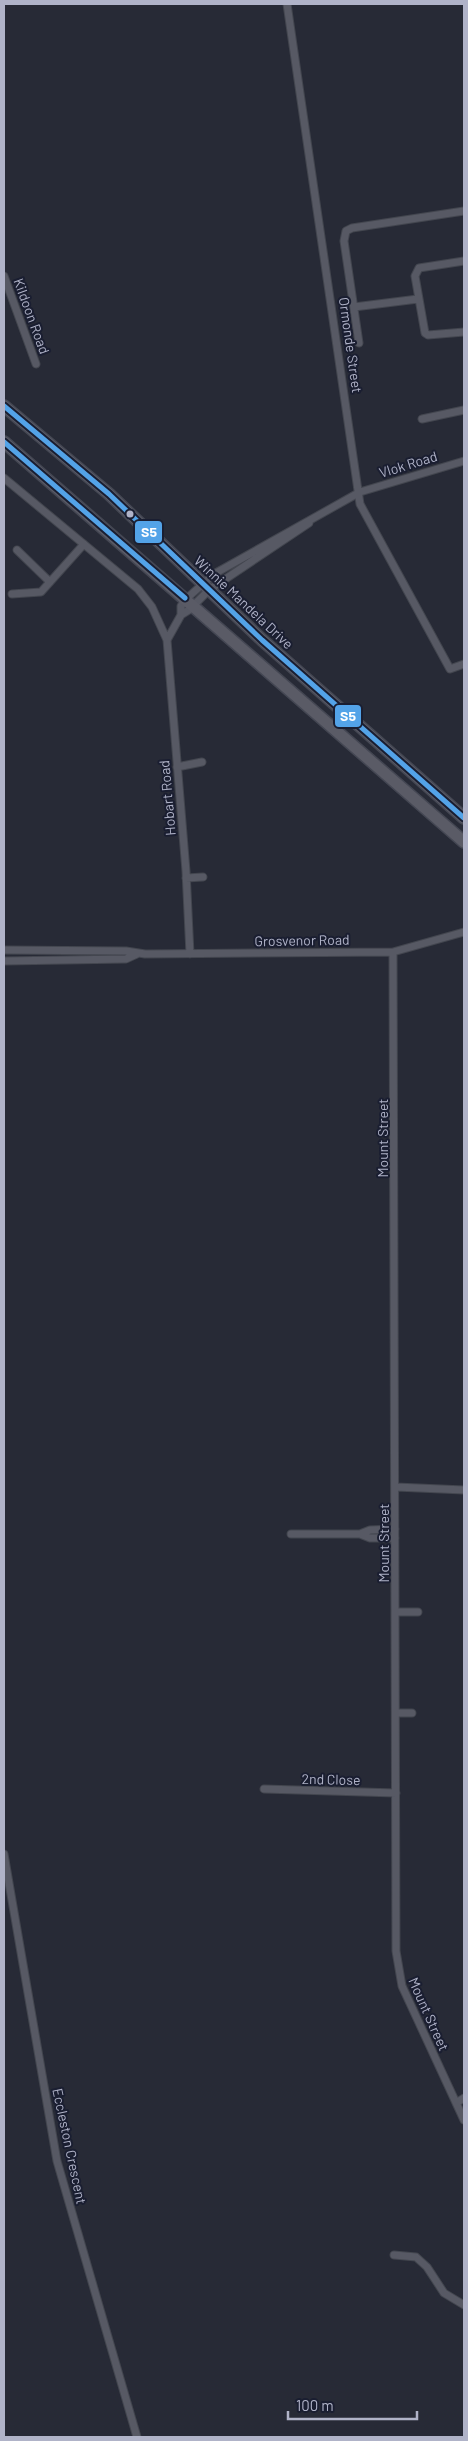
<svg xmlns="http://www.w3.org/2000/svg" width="468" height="2441" font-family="Barlow,sans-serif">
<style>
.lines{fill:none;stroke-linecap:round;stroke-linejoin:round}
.street-casing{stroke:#43464f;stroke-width:9}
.primary-casing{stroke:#444753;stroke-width:14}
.street{stroke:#575964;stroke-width:7}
.primary{stroke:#5a5b66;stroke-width:11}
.bus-1-casing{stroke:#1a1e31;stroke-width:9}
.bus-1{stroke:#53a3e8;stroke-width:5}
.bus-dot{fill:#b0b3c8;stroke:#1a1e31;stroke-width:2}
.labels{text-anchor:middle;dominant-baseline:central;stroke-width:4;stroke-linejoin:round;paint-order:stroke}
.street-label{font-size:14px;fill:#b0b3c8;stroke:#1a1e31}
.line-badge{stroke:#1a1e31;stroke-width:2}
.badge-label{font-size:14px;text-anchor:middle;font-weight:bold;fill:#fff}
</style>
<rect width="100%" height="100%" fill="#272a36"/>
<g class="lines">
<defs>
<path id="street" d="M287,4L360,504L450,669L464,664
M464,261L419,268L415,276L425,333L428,335L464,332
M4,276L36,364
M354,307L418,299
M359,343L344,241L346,231L352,228L464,211
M422,419L464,410
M4,478L138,589L152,607L167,640L186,871L190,954
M17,550L50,582
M12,594L41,592L84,544
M181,615V606L186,599L214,574L360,492L464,461
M167,640L181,615L189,610L209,590L309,523
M177,767L202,762
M186,878L203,877
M4,950L126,951L145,954L393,952L464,932
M393,952L396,1951L402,1986L464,2120
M4,961L126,959L137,954
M396,1487L464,1490
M291,1534H360L370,1538H395
M360,1534L370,1530L395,1529
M396,1612H418
M396,1713H412
M264,1789L396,1793
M4,1854L57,2161L137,2437
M456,2103L464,2098
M394,2255L416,2257L427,2267L444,2293L464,2305"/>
<path id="primary" d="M4,406L109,494L262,640L464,818
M4,442L464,842"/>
</defs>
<use href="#street" class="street-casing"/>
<use href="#primary" class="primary-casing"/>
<use href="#street" class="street"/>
<use href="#primary" class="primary"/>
<defs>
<path id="bus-1" d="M4,406L109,494L262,640L464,818
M4,442L185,598"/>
</defs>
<use href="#bus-1" class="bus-1-casing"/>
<use href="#bus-1" class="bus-1"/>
</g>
<circle class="bus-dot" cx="130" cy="514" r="4.5"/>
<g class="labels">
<g class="street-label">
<text transform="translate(32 316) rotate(70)">Kildoon Road</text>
<text transform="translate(351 345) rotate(82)">Ormonde Street</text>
<text transform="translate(408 464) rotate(-17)">Vlok Road</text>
<text transform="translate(244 602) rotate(43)">Winnie Mandela Drive</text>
<text transform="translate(167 798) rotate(-95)">Hobart Road</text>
<text transform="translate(302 940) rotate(-1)">Grosvenor Road</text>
<text transform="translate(382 1138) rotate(-90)">Mount Street</text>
<text transform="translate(383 1543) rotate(-90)">Mount Street</text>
<text transform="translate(331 1779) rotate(1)">2nd Close</text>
<text transform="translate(429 2014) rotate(66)">Mount Street</text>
<text transform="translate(70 2146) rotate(78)">Eccleston Crescent</text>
</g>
</g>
<g class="line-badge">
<rect x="134" y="520" width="29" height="24" rx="5" fill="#53a3e8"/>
<rect x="334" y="704" width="28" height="24" rx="5" fill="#53a3e8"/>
</g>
<g class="badge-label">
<text x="149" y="537">S5</text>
<text x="348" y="721">S5</text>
</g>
<rect width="468" height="2441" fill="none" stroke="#b0b3c8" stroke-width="10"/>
<path d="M288 2411v8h129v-8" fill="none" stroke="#b0b3c8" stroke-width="2.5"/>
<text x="296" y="2411" font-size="15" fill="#b0b3c8" stroke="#1a1e31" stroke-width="4" paint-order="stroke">100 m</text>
</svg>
